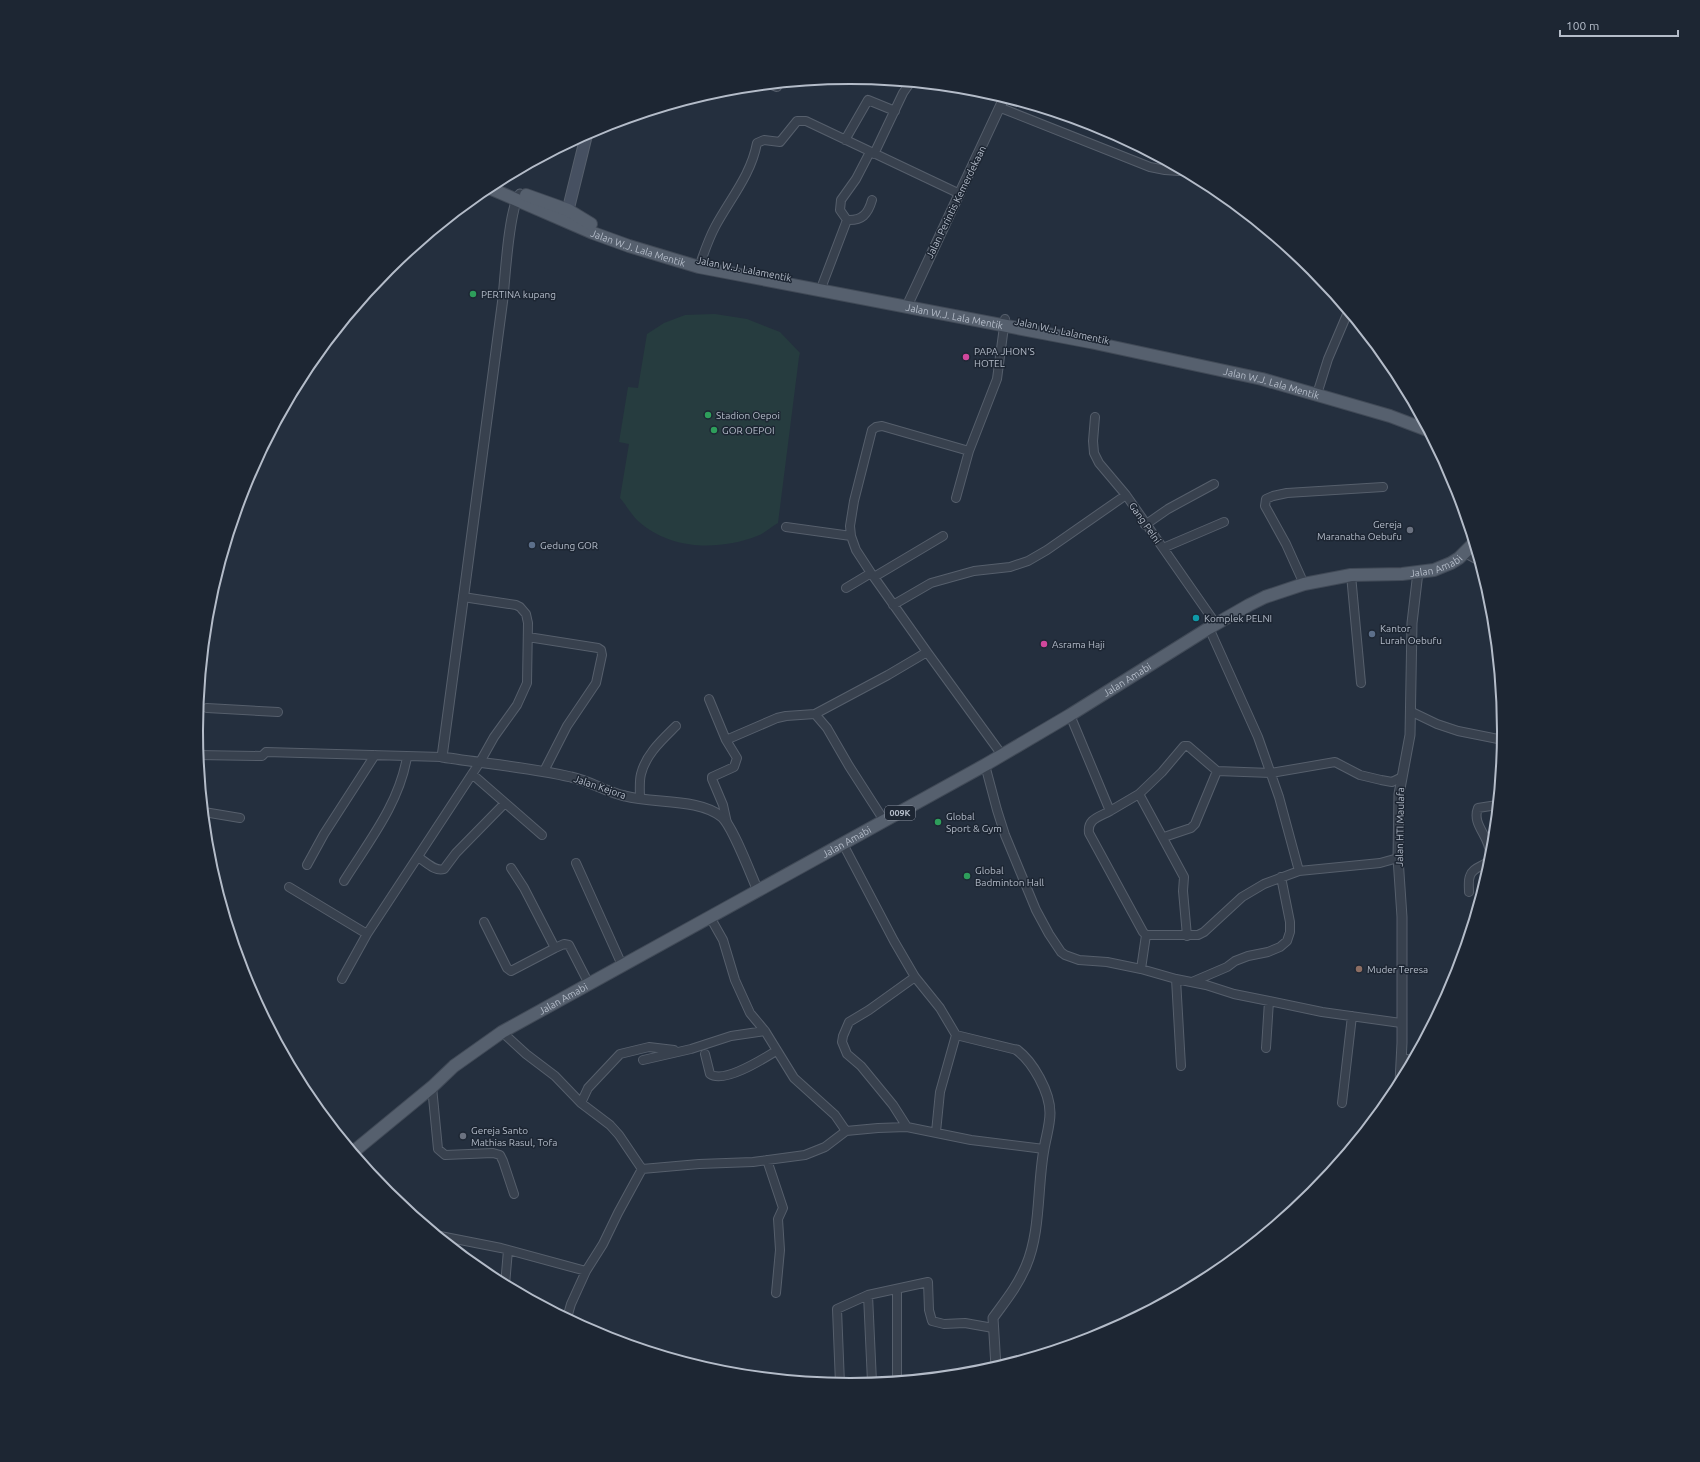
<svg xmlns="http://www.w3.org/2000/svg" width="1700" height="1462" font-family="Ubuntu,sans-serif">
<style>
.green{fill:#263c3f}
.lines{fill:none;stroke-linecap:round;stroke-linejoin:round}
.minor-casing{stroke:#565f6c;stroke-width:10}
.tertiary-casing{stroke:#565f6c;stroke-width:11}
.secondary-casing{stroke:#565f6c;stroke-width:13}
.primary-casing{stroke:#414a57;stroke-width:14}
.minor{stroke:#38414e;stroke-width:8}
.tertiary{stroke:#38414e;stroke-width:9}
.secondary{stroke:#465061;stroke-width:11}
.primary{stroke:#56606e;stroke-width:12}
.leisure-dot{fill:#2e9e5b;stroke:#1d2633;stroke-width:1.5}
.hotel-dot{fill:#d1479c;stroke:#1d2633;stroke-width:1.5}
.worship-dot{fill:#6b7280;stroke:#1d2633;stroke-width:1.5}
.service-dot{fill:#5c6f8a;stroke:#1d2633;stroke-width:1.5}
.culture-dot{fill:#0f9aa8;stroke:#1d2633;stroke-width:1.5}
.education-dot{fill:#8d6e63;stroke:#1d2633;stroke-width:1.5}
.labels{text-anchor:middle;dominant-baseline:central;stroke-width:3;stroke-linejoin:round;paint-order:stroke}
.shield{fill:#1d2633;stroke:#878f9c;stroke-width:1}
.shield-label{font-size:9px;font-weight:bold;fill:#b4bcc9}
.street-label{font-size:10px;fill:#b4bcc9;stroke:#1d2633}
.poi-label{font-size:10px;fill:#b4bcc9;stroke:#1d2633;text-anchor:start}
.rim{fill:none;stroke:#b4bcc9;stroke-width:2}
</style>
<rect width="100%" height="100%" fill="#242f3e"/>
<path class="green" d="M715,314L747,319L780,332L800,353L799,357L778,523C771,527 765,533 757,536C718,551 669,550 637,520C631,514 626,505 620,498L629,444L619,442L628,387L638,388L647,334L664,323L685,315Z"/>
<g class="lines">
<defs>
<path id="minor" d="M772,85L777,87
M1001,108L1150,167L1165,170L1179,171
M845,140L868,100L895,111
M874,154L903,93L910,83
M847,220L840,210L841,200L856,179L870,152
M699,267C704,253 708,240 715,227C730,199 751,175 757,143L764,140L780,142L797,121H806L960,194
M822,291L823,283L847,220C862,221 868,214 872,200
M1318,391L1328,359L1348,312
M1095,417L1093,441L1094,453L1099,463L1126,495L1216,624
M956,498L969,451L997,379L1005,319
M1145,525L1168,509L1214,484
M786,527L851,536
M1163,548L1224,522
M1465,553L1478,560
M1351,575L1361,683
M874,577L943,536
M1304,584L1286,544L1265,506L1266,499L1273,496L1287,493L1383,487
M846,588L871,573
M893,605L931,583L974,571L1010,567L1028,561L1047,550L1126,495
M1209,628L1258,737L1279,797L1299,871
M528,637L598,648L601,650L602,655L596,683L567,726L544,771
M927,652L1002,755
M709,699L726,740L737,758L734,767L712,777V779L723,805L727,823
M207,708L278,712
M1412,712L1437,724L1458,731L1503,740
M815,714L827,728L849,766L885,822
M1070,715L1110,811C1099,817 1087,819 1089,833L1143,932L1146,935H1198L1204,932L1242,897L1264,884L1299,871L1380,863L1398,858
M726,740L777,718L786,716L815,714L888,675L927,652L871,573L856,550L851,536L850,526L854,501L872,430L876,427L882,426L969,451
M198,755L262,756L266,752L442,757
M985,765L997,810L1005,835L1036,910L1049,934L1061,952L1065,955L1079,960L1107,962L1141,969L1176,979L1206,985L1234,994L1269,1001L1322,1012L1401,1023
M472,774L542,835
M1139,794L1184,877L1183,891L1187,936
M640,799C640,791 639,782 641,774C646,754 662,740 676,726
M1110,811L1139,794L1162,772L1184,746H1188L1217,771L1271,773L1335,762L1360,775L1381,780L1392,782L1402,777
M204,812L240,818
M1164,837L1191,828L1195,824L1217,771
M843,844L894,941L915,977L940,1008L956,1035
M418,857C426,862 435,872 444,869L456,853L505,803
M576,863L622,965
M307,865L324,834L375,755
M511,868L524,888L555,948L564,944L569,945L589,984
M344,881C369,841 399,804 407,757
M289,887L367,934
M1469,892C1469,887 1468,881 1470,876C1473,865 1490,867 1490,855C1491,837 1471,825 1478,808L1497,805
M710,917L723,940L735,980L750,1013L765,1031L794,1078L835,1115L846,1131
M484,922L507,968L511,971L555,948
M1141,969L1146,935
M342,979L367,934L480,762L494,737L517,705L527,683L528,623L526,614L520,607L516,605L463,597
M1176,979L1181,1066
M1192,982L1227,967L1235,961L1248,956L1268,952L1280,947L1287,941L1290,932V922L1281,877
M502,1032L526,1054L555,1076L581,1103L610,1125L619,1135L642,1169L699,1164L753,1162L805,1155L825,1147L846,1131L878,1128L907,1127L971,1140L1044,1149
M1266,1048L1269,1001
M705,1054L710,1074C724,1084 763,1059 776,1051
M1401,1058L1412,1060
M643,1060L691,1049L731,1036L765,1031
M432,1087L438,1149L445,1155L493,1153L500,1155L503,1161L514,1194
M581,1103L588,1088L620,1054L649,1047L674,1050
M1342,1103L1352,1016
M907,1127L893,1105L861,1066L847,1054L842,1042L843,1036L849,1022L869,1010L915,977
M936,1132L940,1092L956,1035L1017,1050
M767,1160L783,1208L778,1219L780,1250L776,1293
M440,1236L501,1248L586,1271
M505,1285L508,1250
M868,1295L872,1382
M567,1318L571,1304L586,1271L603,1244L618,1213L642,1169
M897,1375V1289
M840,1384L837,1309L868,1295L928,1282L929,1310L932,1321L944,1324L965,1323L993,1328"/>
<path id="tertiary" d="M520,194C509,207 505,278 503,298C484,451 462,604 442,757C485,764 529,767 571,777C590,781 606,792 625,796C654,804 698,798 722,817C733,827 751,875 758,891
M907,306L1004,98
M1400,1082L1402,1043V917L1398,858L1399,794L1410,735L1412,623L1418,572
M996,1367L993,1318C1006,1300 1017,1287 1026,1266C1041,1231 1037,1187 1044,1149C1046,1137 1050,1125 1050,1113C1050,1092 1033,1062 1017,1050"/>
<path id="secondary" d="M568,210L587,133"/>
<g id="primary">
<path id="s1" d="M487,187L593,233L629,246L699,267L1090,342L1262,379L1390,416L1427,430"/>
<path d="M526,195L568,210L591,224"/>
<path id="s2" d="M353,1152L432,1087L454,1066L502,1032L985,765L1070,715L1209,628L1249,605L1265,597L1304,584L1351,575L1402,574L1434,570L1451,563L1459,558L1473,544"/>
</g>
</defs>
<use href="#minor" class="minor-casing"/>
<use href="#tertiary" class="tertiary-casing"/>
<use href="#secondary" class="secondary-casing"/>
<use href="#primary" class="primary-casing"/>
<use href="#minor" class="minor"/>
<use href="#tertiary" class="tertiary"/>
<use href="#secondary" class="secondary"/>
<use href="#primary" class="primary"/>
</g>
<g class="leisure-dot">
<circle cx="473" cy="294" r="4"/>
<circle cx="708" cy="415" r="4"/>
<circle cx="714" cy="430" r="4"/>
<circle cx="938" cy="822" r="4"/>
<circle cx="967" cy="876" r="4"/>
</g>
<g class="hotel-dot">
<circle cx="966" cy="357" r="4"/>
<circle cx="1044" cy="644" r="4"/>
</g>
<g class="worship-dot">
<circle cx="1410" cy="530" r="4"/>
<circle cx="463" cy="1136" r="4"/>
</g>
<g class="service-dot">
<circle cx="532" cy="545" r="4"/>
<circle cx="1372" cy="634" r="4"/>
</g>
<circle class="culture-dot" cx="1196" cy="618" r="4"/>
<circle class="education-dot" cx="1359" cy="969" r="4"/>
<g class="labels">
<rect class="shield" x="885" y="806" width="30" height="14" rx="3"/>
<g class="shield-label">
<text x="900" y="813">009K</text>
</g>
<g class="street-label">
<text transform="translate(956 202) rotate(-64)">Jalan Perintis Kemerdekaan</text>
<text stroke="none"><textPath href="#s1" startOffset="163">Jalan W.J. Lala Mentik</textPath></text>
<text transform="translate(744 269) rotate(11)">Jalan W.J. Lalamentik</text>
<text stroke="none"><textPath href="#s1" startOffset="487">Jalan W.J. Lala Mentik</textPath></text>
<text transform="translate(1062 331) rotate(12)">Jalan W.J. Lalamentik</text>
<text stroke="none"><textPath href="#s1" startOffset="811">Jalan W.J. Lala Mentik</textPath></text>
<text transform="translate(1145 523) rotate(55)">Gang Pelni</text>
<text stroke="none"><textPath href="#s2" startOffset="1245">Jalan Amabi</textPath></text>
<text stroke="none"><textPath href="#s2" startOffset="909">Jalan Amabi</textPath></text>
<text transform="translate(600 787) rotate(19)">Jalan Kejora</text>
<text transform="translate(1400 827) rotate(-89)">Jalan HTI Maulafa</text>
<text stroke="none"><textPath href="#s2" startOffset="585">Jalan Amabi</textPath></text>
<text stroke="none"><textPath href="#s2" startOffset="261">Jalan Amabi</textPath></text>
</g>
<g class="poi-label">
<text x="481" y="294">PERTINA kupang</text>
<text x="974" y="351">PAPA JHON'S<tspan x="974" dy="12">HOTEL</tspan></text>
<text x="716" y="415">Stadion Oepoi</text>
<text x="722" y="430">GOR OEPOI</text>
<text x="1402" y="524" text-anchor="end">Gereja<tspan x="1402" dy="12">Maranatha Oebufu</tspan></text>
<text x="540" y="545">Gedung GOR</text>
<text x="1204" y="618">Komplek PELNI</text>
<text x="1380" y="628">Kantor<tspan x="1380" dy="12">Lurah Oebufu</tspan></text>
<text x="1052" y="644">Asrama Haji</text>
<text x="946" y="816">Global<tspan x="946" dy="12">Sport &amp; Gym</tspan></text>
<text x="975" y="870">Global<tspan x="975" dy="12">Badminton Hall</tspan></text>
<text x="1367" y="969">Muder Teresa</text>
<text x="471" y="1130">Gereja Santo<tspan x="471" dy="12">Mathias Rasul, Tofa</tspan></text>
</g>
</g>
<path d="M0 0H1700V1462H0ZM203 731a647 647 0 1 1 1294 0a647 647 0 1 1-1294 0Z" fill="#1d2633" fill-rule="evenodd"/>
<path class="rim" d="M203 731a647 647 0 1 1 1294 0a647 647 0 1 1-1294 0Z"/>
<path d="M1560 30v6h118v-6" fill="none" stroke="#b4bcc9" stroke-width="2"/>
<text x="1566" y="30" font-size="12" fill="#b4bcc9" stroke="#1d2633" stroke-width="3" paint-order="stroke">100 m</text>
</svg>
